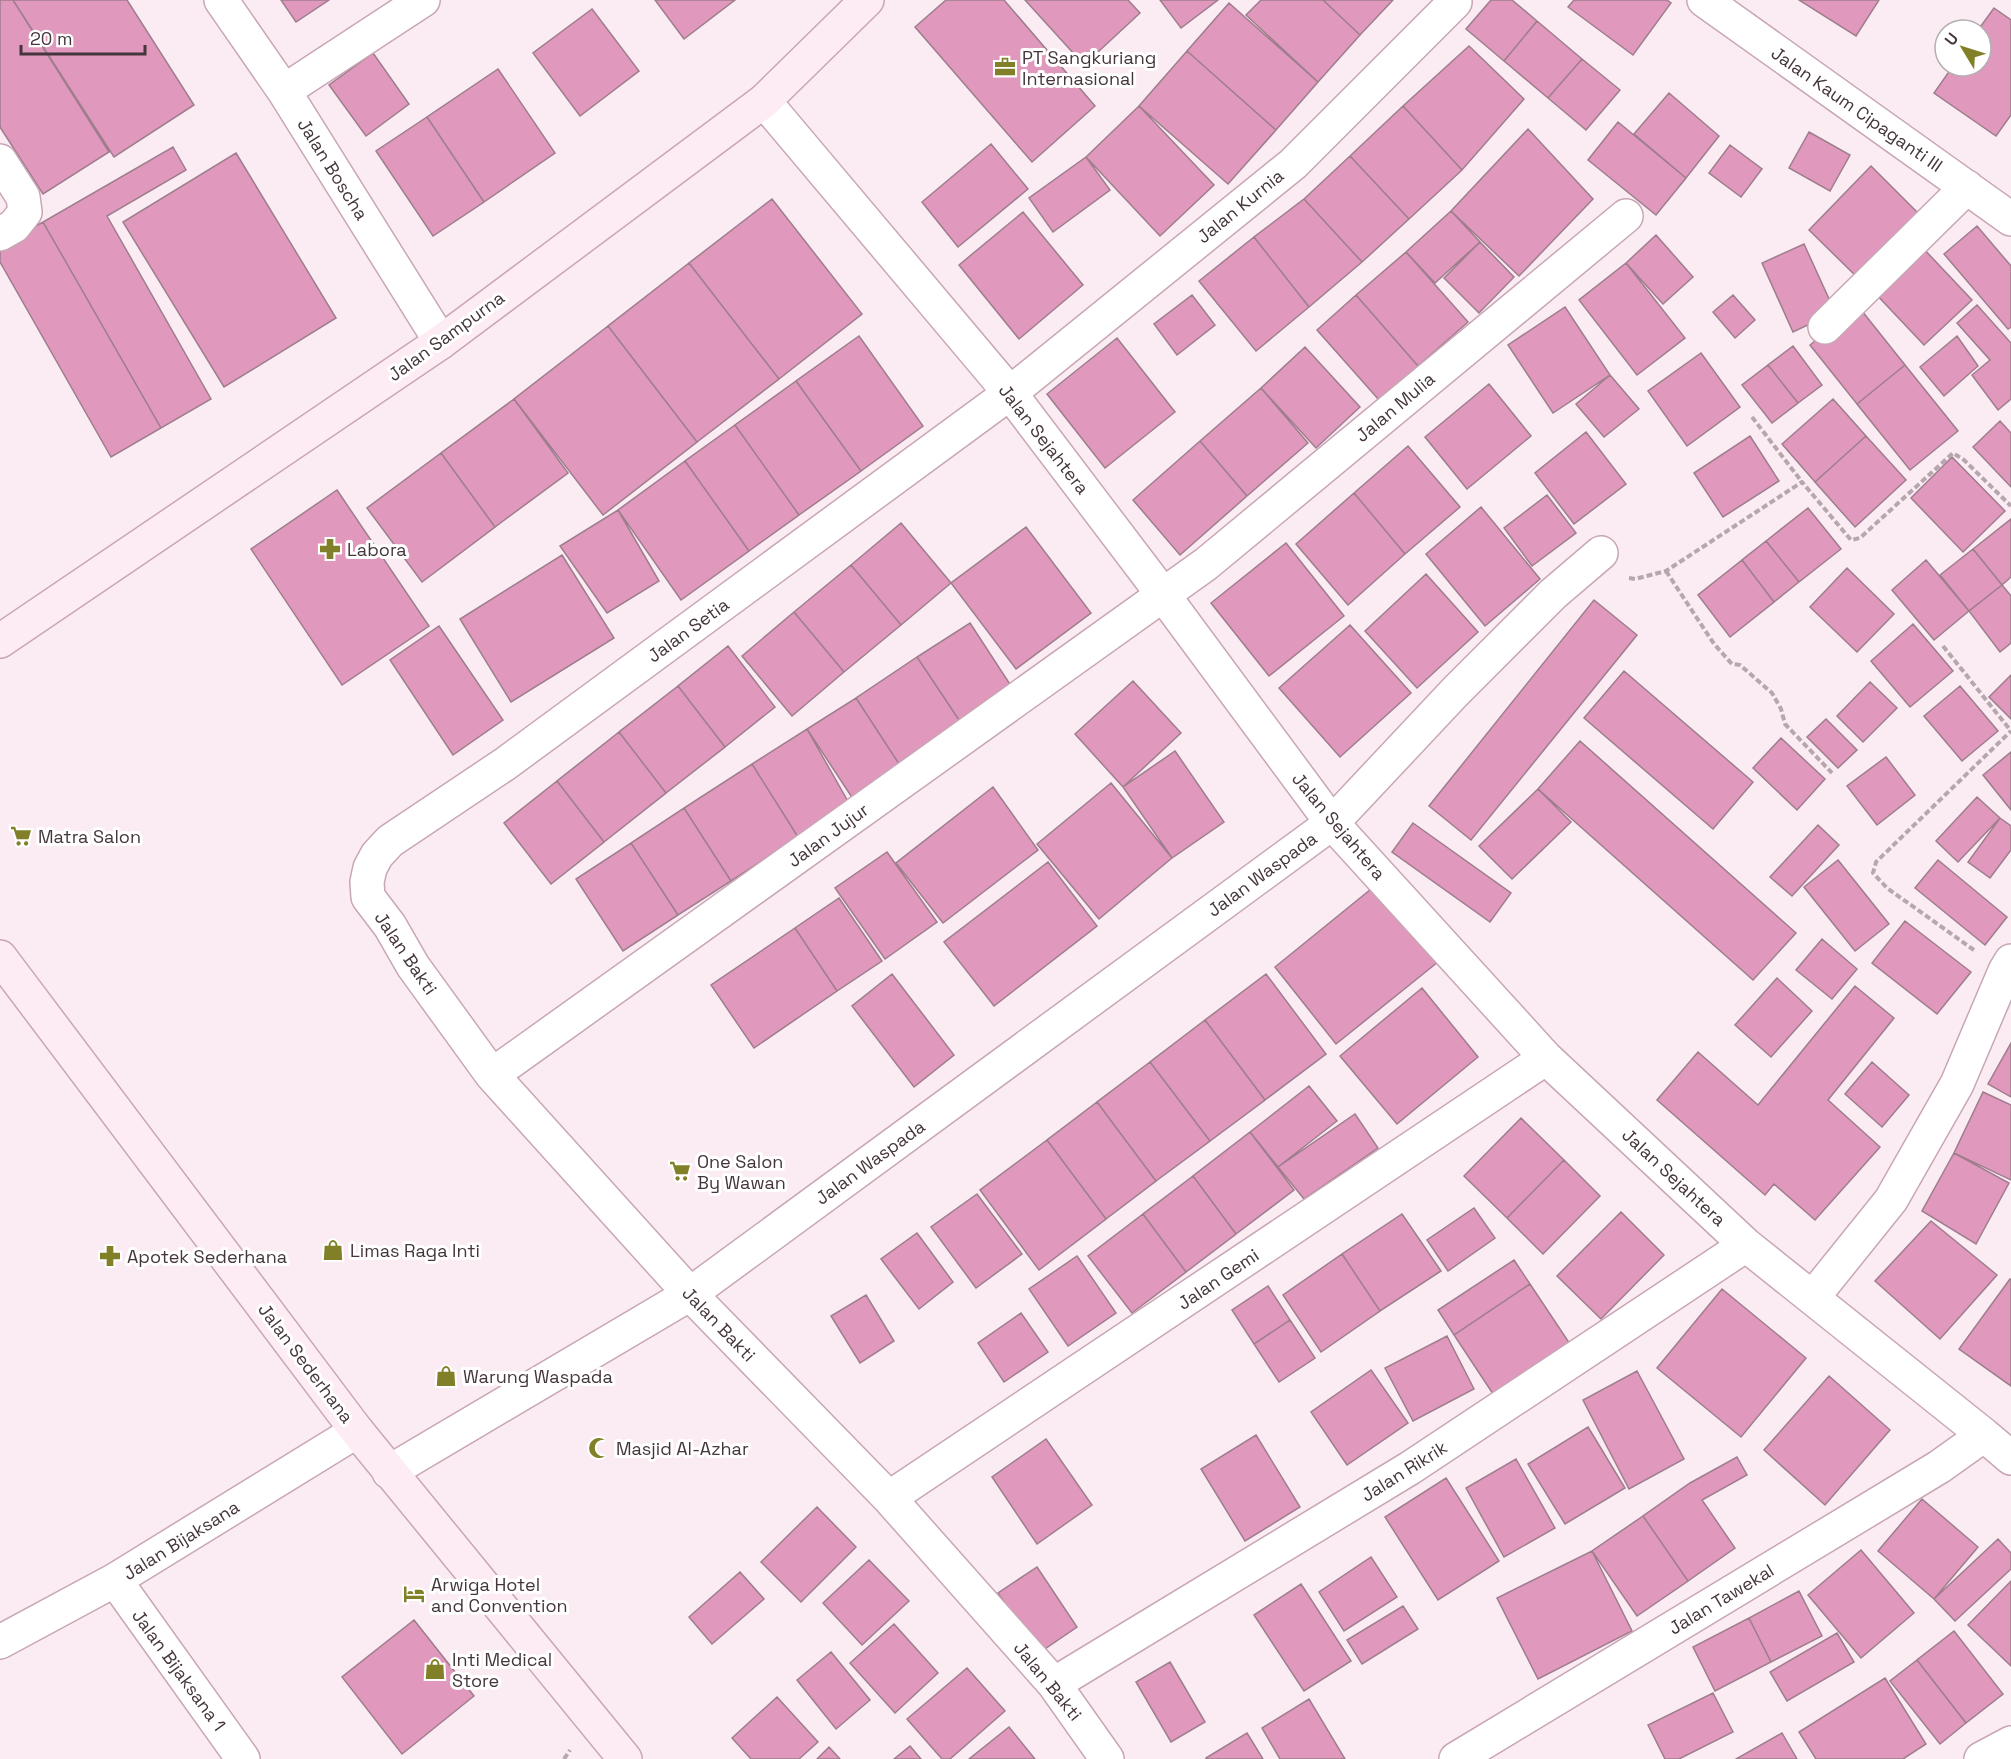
<svg xmlns="http://www.w3.org/2000/svg" width="2011" height="1759" font-family="'Space Grotesk',sans-serif">
<style>
.building{fill:#e098bc;stroke:#9e7d8d;stroke-width:1.5}
.lines{fill:none;stroke-linecap:round;stroke-linejoin:round}
.street-casing{stroke:#c9a6b6;stroke-width:36}
.secondary-casing{stroke:#c9a6b6;stroke-width:36}
.path{stroke:#b6a7ae;stroke-width:4;stroke-dasharray:6 3;stroke-linecap:butt}
.street{stroke:#fff;stroke-width:33}
.secondary{stroke:#fdecf4;stroke-width:33}
.labels{text-anchor:middle;dominant-baseline:central;stroke-width:6;stroke-linejoin:round;paint-order:stroke}
.poi-label{font-size:18px;fill:#44363c;stroke:#fff;text-anchor:start}
.street-label{font-size:18px;fill:#44363c;stroke:#fff}
</style>
<rect width="100%" height="100%" fill="#fbecf3"/>
<path class="building" d="M0,0H13L109,152L43,194L0,127Z
M13,0H127L194,105L114,157Z
M281,0H329L296,22Z
M655,0H735L684,39Z
M946,0H1004L1095,106L1032,162L915,27Z
M1025,0H1128L1140,13L1084,65Z
M1160,0H1218L1181,28Z
M1261,0H1323L1360,35L1318,82L1246,15Z
M1323,0H1393L1360,35Z
M1491,0H1512L1537,21L1504,61L1466,29Z
M1574,0H1667L1671,3L1633,55L1568,7Z
M1799,0H1879L1856,36Z
M1229,3L1318,82L1276,130L1187,51Z
M1994,8L2011,20V115L1996,136L1934,93L1953,66H1981V30H1978Z
M592,9L639,71L580,116L533,53Z
M1537,21L1582,59L1548,98L1504,61Z
M1469,46L1524,99L1462,170L1403,106Z
M1187,51L1276,130L1228,184L1139,106Z
M373,53L409,104L366,136L329,85Z
M1582,59L1620,90L1586,130L1548,98Z
M498,69L555,153L484,202L427,117Z
M1669,93L1719,136L1686,178L1634,134Z
M1139,106L1214,185L1160,236L1086,157Z
M1403,106L1462,170L1409,219L1350,156Z
M427,117L484,202L433,236L376,151Z
M1618,122L1686,178L1656,215L1588,160Z
M1528,129L1593,199L1519,276L1451,211Z
M1809,132L1850,155L1830,191L1789,168Z
M991,144L1028,189L958,247L922,202Z
M1730,145L1762,169L1741,197L1709,173Z
M173,147L186,170L107,216L211,399L161,428L43,222Z
M236,153L336,318L224,387L123,222Z
M1350,156L1409,219L1362,262L1304,199Z
M1086,157L1110,190L1053,232L1029,198Z
M1871,166L1923,218L1861,281L1809,230Z
M772,199L862,314L779,379L689,263Z
M1304,199L1362,262L1309,307L1254,237Z
M1451,211L1480,242L1435,283L1406,252Z
M1023,212L1083,285L1019,339L959,265Z
M43,222L161,428L111,457L0,262V245Z
M1977,226L2011,266V327L2008,329L1944,254Z
M1656,235L1693,277L1663,304L1626,263Z
M1254,237L1309,307L1256,351L1199,281Z
M1480,242L1514,277L1479,313L1444,278Z
M1804,244L1835,312L1793,332L1762,263Z
M1921,246L1972,300L1924,345L1873,291Z
M1406,252L1468,322L1418,366L1356,295Z
M689,263L779,379L697,442L608,326Z
M1626,263L1685,338L1637,375L1579,300Z
M1192,295L1215,325L1177,355L1154,324Z
M1356,295L1418,366L1379,400L1317,330Z
M1733,295L1755,320L1735,338L1713,312Z
M1977,305L2011,343V399L1998,410L1972,375L1990,360L1957,323Z
M1858,306L1905,365L1857,404L1810,345Z
M1565,307L1610,375L1553,413L1508,345Z
M608,326L697,442L603,515L514,399Z
M859,336L923,426L861,471L796,381Z
M1957,336L1978,366L1944,396L1920,367Z
M1117,338L1175,412L1105,468L1047,394Z
M1793,346L1822,385L1798,403L1768,365Z
M1305,347L1360,407L1316,448L1261,388Z
M1701,353L1740,407L1687,446L1648,391Z
M1768,365L1798,403L1772,423L1742,385Z
M1905,365L1958,431L1910,470L1857,404Z
M1610,375L1639,409L1604,437L1576,404Z
M796,381L861,471L799,515L735,425Z
M1489,384L1531,436L1467,489L1425,437Z
M1261,388L1308,443L1247,496L1200,441Z
M514,399L568,473L495,527L441,453Z
M1833,399L1866,436L1815,482L1782,444Z
M2000,421L2011,433V487L1973,447Z
M735,425L799,515L749,551L685,461Z
M1586,432L1626,484L1574,524L1535,473Z
M1750,436L1779,481L1723,517L1694,473Z
M1866,436L1906,480L1855,527L1815,482Z
M1200,441L1247,496L1180,555L1133,500Z
M1408,446L1460,507L1405,554L1354,493Z
M441,453L495,527L422,582L367,508Z
M1952,457L2005,511L1963,552L1911,498Z
M685,461L749,551L681,600L618,510Z
M337,490L429,626L342,685L251,549Z
M1354,493L1405,554L1348,605L1296,544Z
M1547,495L1576,533L1532,566L1504,528Z
M1481,507L1540,579L1485,626L1426,554Z
M1808,508L1841,549L1799,582L1766,541Z
M618,510L659,581L607,613L560,546Z
M2011,519V577L2002,585L1973,549Z
M901,523L951,583L901,625L851,565Z
M1026,527L1091,613L1016,669L951,583Z
M1766,541L1799,582L1774,602L1742,560Z
M1286,543L1344,616L1269,676L1211,603Z
M1973,549L2002,585L1969,611L1940,575Z
M562,555L614,638L511,702L460,619Z
M1742,560L1774,602L1730,637L1698,595Z
M1926,560L1969,611L1934,640L1892,590Z
M851,565L901,625L844,672L794,612Z
M1847,568L1894,614L1857,652L1810,607Z
M1426,574L1478,632L1417,688L1365,631Z
M2002,585L2011,596V643L2000,652L1969,611Z
M1594,600L1637,635L1471,840L1429,806Z
M794,612L844,672L792,716L742,656Z
M970,623L1017,695L965,729L917,657Z
M1913,624L1953,671L1910,707L1871,661Z
M1350,625L1411,693L1340,757L1279,688Z
M439,626L503,720L453,755L390,660Z
M728,646L775,707L725,747L678,686Z
M917,657L965,729L903,770L856,698Z
M1624,671L1753,782L1713,829L1584,718Z
M2011,675V719L1989,697Z
M1133,681L1181,733L1123,787L1075,734Z
M1870,682L1897,708L1863,742L1837,716Z
M678,686L725,747L666,793L619,732Z
M1960,686L1998,731L1962,761L1924,716Z
M856,698L903,770L855,802L807,729Z
M1826,719L1857,750L1838,768L1807,737Z
M807,729L850,805L798,837L752,764Z
M619,732L666,793L604,842L557,781Z
M1781,738L1825,779L1797,810L1753,768Z
M1580,741L1796,933L1753,980L1538,789Z
M1175,751L1224,822L1172,858L1123,787Z
M2011,752V810L1983,775Z
M1886,757L1915,795L1877,825L1847,786Z
M752,764L798,837L731,881L684,808Z
M557,781L604,842L551,884L504,823Z
M1111,783L1172,858L1099,919L1037,844Z
M993,787L1038,850L943,923L896,863Z
M1538,789L1571,822L1512,879L1479,846Z
M1977,797L2000,818L1958,862L1936,841Z
M684,808L731,881L678,915L631,843Z
M2000,818L2011,826V850L1990,878L1968,862Z
M1413,823L1511,893L1490,922L1392,852Z
M1818,825L1839,845L1792,896L1770,877Z
M631,843L678,915L623,951L576,879Z
M887,852L937,922L885,959L835,888Z
M1838,860L1889,924L1855,951L1804,887Z
M1938,860L2007,917L1985,945L1915,888Z
M1048,862L1097,926L994,1006L944,942Z
M1376,885L1438,962L1336,1044L1275,967Z
M839,898L882,961L837,991L795,928Z
M1905,921L1971,972L1937,1014L1872,963Z
M795,928L837,991L754,1048L711,985Z
M1822,939L1857,969L1832,999L1796,970Z
M892,974L954,1055L914,1087L852,1006Z
M1266,974L1326,1054L1265,1100L1205,1020Z
M1777,978L1812,1011L1771,1057L1735,1025Z
M1855,986L1894,1018L1828,1100L1880,1147L1815,1220L1774,1184L1765,1195L1657,1100L1698,1052L1758,1105Z
M1422,988L1478,1057L1397,1124L1340,1056Z
M1205,1020L1265,1100L1210,1141L1150,1062Z
M2011,1043V1097L1988,1084Z
M1150,1062L1210,1141L1156,1181L1097,1102Z
M1872,1062L1909,1095L1882,1127L1845,1094Z
M1309,1086L1337,1121L1278,1167L1250,1132Z
M1983,1092L2011,1105V1180L1954,1153Z
M1097,1102L1156,1181L1106,1219L1047,1140Z
M1355,1114L1378,1148L1304,1199L1278,1167Z
M1521,1118L1564,1160L1507,1218L1464,1176Z
M1250,1132L1294,1190L1236,1234L1193,1176Z
M1047,1140L1106,1219L1039,1270L980,1190Z
M1954,1153L2009,1183L1976,1244L1922,1211Z
M1564,1160L1600,1196L1543,1254L1507,1218Z
M1193,1176L1236,1234L1186,1272L1143,1214Z
M977,1194L1022,1254L976,1288L931,1227Z
M1474,1208L1495,1238L1448,1271L1427,1240Z
M1621,1212L1664,1255L1601,1319L1557,1276Z
M1143,1214L1186,1272L1132,1313L1088,1256Z
M1402,1214L1441,1271L1380,1311L1342,1254Z
M1931,1221L1997,1275L1940,1339L1875,1281Z
M917,1233L953,1282L919,1309L881,1259Z
M1342,1254L1380,1311L1321,1352L1283,1295Z
M1077,1256L1116,1313L1068,1346L1029,1289Z
M1514,1260L1530,1284L1454,1335L1438,1310Z
M2010,1279L2011,1280V1386L1959,1349Z
M1530,1284L1572,1347L1495,1397L1454,1335Z
M1268,1286L1290,1320L1254,1344L1232,1310Z
M1722,1289L1806,1358L1741,1437L1657,1368Z
M866,1295L894,1341L860,1363L831,1316Z
M1021,1313L1048,1352L1004,1382L978,1343Z
M1290,1320L1315,1358L1279,1382L1254,1344Z
M1447,1336L1474,1389L1413,1421L1385,1368Z
M1371,1370L1408,1423L1347,1465L1311,1412Z
M1637,1371L1684,1459L1629,1489L1583,1400Z
M1829,1376L1890,1430L1825,1505L1764,1450Z
M1588,1427L1625,1488L1565,1524L1528,1464Z
M1256,1435L1300,1507L1245,1541L1201,1469Z
M1046,1439L1092,1505L1037,1544L992,1477Z
M1737,1457L1747,1475L1702,1500L1735,1548L1688,1581L1643,1516L1690,1483Z
M1516,1459L1555,1528L1504,1557L1466,1488Z
M1446,1478L1499,1561L1438,1600L1385,1517Z
M1922,1499L1978,1547L1934,1599L1878,1551Z
M817,1507L856,1547L801,1602L761,1562Z
M1643,1516L1688,1581L1637,1616L1592,1551Z
M1998,1539L2011,1553V1569L1955,1621L1934,1599Z
M1861,1550L1914,1613L1861,1658L1808,1595Z
M1592,1551L1632,1631L1538,1679L1497,1598Z
M1371,1557L1397,1597L1344,1631L1319,1592Z
M869,1560L909,1601L862,1645L823,1603Z
M1037,1567L1077,1627L1039,1653L998,1593Z
M740,1572L764,1599L712,1644L689,1617Z
M2011,1581V1666L1968,1625Z
M1301,1584L1351,1661L1304,1691L1254,1615Z
M1799,1591L1822,1636L1771,1662L1749,1618Z
M1403,1606L1418,1629L1362,1664L1347,1640Z
M1749,1618L1771,1662L1715,1691L1693,1647Z
M414,1620L474,1696L402,1754L342,1677Z
M894,1624L938,1673L895,1713L850,1663Z
M1954,1631L2003,1694L1966,1723L1917,1660Z
M1837,1633L1854,1662L1787,1701L1770,1672Z
M831,1652L870,1700L836,1729L797,1680Z
M1917,1660L1966,1723L1940,1744L1890,1681Z
M1170,1662L1205,1722L1171,1742L1136,1682Z
M967,1668L1005,1711L950,1759H942L907,1719Z
M1885,1678L1926,1744L1903,1759H1816L1799,1732Z
M1713,1693L1733,1732L1679,1759H1665L1648,1725Z
M777,1697L818,1742L799,1759H751L732,1738Z
M1309,1699L1345,1759H1280L1262,1728Z
M1009,1727L1035,1759H969Z
M1247,1733L1263,1759H1206V1758Z
M1782,1733L1797,1759H1736Z
M910,1746L921,1759H894Z
M829,1747L840,1759H817Z"/>
<g class="lines">
<defs>
<path id="street" d="M221,0L284,91L441,342
M1704,0L2011,219
M284,91L423,0
M764,101L1010,393L1164,596L1332,823L1546,1058L1746,1245L1984,1435L2011,1458
M0,161L23,197L25,212L14,226L0,234
M1825,327L1967,187
M492,1075L1206,564L1626,216
M1813,1297L1891,1200L1957,1084L2005,971L2011,961
M389,1472L690,1294L1332,823L1455,692L1553,594L1601,553
M889,1498L1546,1058
M115,1580L243,1759
M0,1642L115,1580L357,1431
M1054,1684L1410,1468L1746,1245
M1107,1759L1054,1684L889,1498L690,1294L492,1075L413,966L390,926L368,897L367,882L370,868L377,855L390,841L505,764L1010,393L1293,164L1455,2
M1456,1759L1939,1467L1984,1435
M1981,1759L2011,1743"/>
<path id="secondary" d="M0,641L441,342L764,101L867,0
M0,957L357,1431L625,1759"/>
</defs>
<use href="#street" class="street-casing"/>
<use href="#secondary" class="secondary-casing"/>
<path class="path" d="M1752,417L1802,482
M1666,571L1714,644L1732,664L1740,665L1772,693L1781,709L1785,724L1832,773
M1629,578L1635,579L1666,571L1802,482L1851,540L1860,538L1953,453L1964,460L2011,506
M1943,646L2011,731
M1974,950L1887,888L1873,873L1876,862L2011,731
M564,1759L570,1750"/>
<use href="#street" class="street"/>
<use href="#secondary" class="secondary"/>
</g>
<defs>
<symbol id="office-bare" viewBox="-9 -9 18 18"><path d="M-6-3h4V-5.5h4V-3h4V5H-6ZM-1-4.5V-3h2v-1.5ZM-6 0V1H6V0Z" fill="#818028" stroke="#fff" stroke-width="2.5" paint-order="stroke"/></symbol>
<symbol id="pharmacy-bare" viewBox="-9 -9 18 18"><path d="M-2-6h4v4h4v4h-4v4h-4v-4h-4v-4h4Z" fill="#818028" stroke="#fff" stroke-width="2.5" paint-order="stroke"/></symbol>
<symbol id="supermarket-bare" viewBox="-9 -9 18 18"><path d="M-6-5.5h2.5l.6 2H6L4.5 2H-2.5L-4.4-4H-6ZM-1.5 3.2a1.3 1.3 0 1 0 .1 0ZM3 3.2a1.3 1.3 0 1 0 .1 0Z" fill="#818028" stroke="#fff" stroke-width="2.5" paint-order="stroke"/></symbol>
<symbol id="shop-bare" viewBox="-9 -9 18 18"><path d="M-5-2.5h2.3a2.7 3.5 0 0 1 5.4 0H5L5.5 6h-11ZM-1.5-2.5h3a1.5 2.3 0 0 0-3 0Z" fill="#818028" stroke="#fff" stroke-width="2.5" paint-order="stroke"/></symbol>
<symbol id="mosque-bare" viewBox="-9 -9 18 18"><path d="M3.5-4.9A6 6 0 1 0 3.5 4.9A5 5 0 1 1 3.5-4.9Z" fill="#818028" stroke="#fff" stroke-width="2.5" paint-order="stroke"/></symbol>
<symbol id="hotel-bare" viewBox="-9 -9 18 18"><path d="M-6-4.5h1.5V1H6V5H4.5V3h-9V5H-6ZM-4 0a1.8 1.8 0 1 1 3.6 0ZM.5 0V-2.5h3Q6-2.5 6 0Z" fill="#818028" stroke="#fff" stroke-width="2.5" paint-order="stroke"/></symbol>
</defs>
<g fill-rule="evenodd">
<use href="#office-bare" x="990" y="52" width="30" height="30"/>
<use href="#pharmacy-bare" x="315" y="534" width="30" height="30"/>
<use href="#supermarket-bare" x="6" y="821" width="30" height="30"/>
<use href="#supermarket-bare" x="665" y="1156" width="30" height="30"/>
<use href="#shop-bare" x="318" y="1235" width="30" height="30"/>
<use href="#pharmacy-bare" x="95" y="1241" width="30" height="30"/>
<use href="#shop-bare" x="431" y="1361" width="30" height="30"/>
<use href="#mosque-bare" x="584" y="1433" width="30" height="30"/>
<use href="#hotel-bare" x="399" y="1579" width="30" height="30"/>
<use href="#shop-bare" x="420" y="1654" width="30" height="30"/>
</g>
<g class="labels">
<g class="poi-label">
<text x="1022" y="57">PT Sangkuriang<tspan x="1022" dy="21">Internasional</tspan></text>
<text x="347" y="549">Labora</text>
<text x="38" y="836">Matra Salon</text>
<text x="697" y="1161">One Salon<tspan x="697" dy="21">By Wawan</tspan></text>
<text x="350" y="1250">Limas Raga Inti</text>
<text x="127" y="1256">Apotek Sederhana</text>
<text x="463" y="1376">Warung Waspada</text>
<text x="616" y="1448">Masjid Al-Azhar</text>
<text x="431" y="1584">Arwiga Hotel<tspan x="431" dy="21">and Convention</tspan></text>
<text x="452" y="1659">Inti Medical<tspan x="452" dy="21">Store</tspan></text>
</g>
<g class="street-label">
<text transform="translate(1857 109) rotate(35)">Jalan Kaum Cipaganti III</text>
<text transform="translate(333 169) rotate(58)">Jalan Boscha</text>
<text transform="translate(1240 206) rotate(-39)">Jalan Kurnia</text>
<text transform="translate(446 336) rotate(-36)">Jalan Sampurna</text>
<text transform="translate(1395 407) rotate(-40)">Jalan Mulia</text>
<text transform="translate(1044 439) rotate(52)">Jalan Sejahtera</text>
<text transform="translate(688 630) rotate(-36)">Jalan Setia</text>
<text transform="translate(1339 826) rotate(50)">Jalan Sejahtera</text>
<text transform="translate(828 835) rotate(-36)">Jalan Jujur</text>
<text transform="translate(1262 874) rotate(-36)">Jalan Waspada</text>
<text transform="translate(406 953) rotate(56)">Jalan Bakti</text>
<text transform="translate(870 1162) rotate(-36)">Jalan Waspada</text>
<text transform="translate(1674 1177) rotate(43)">Jalan Sejahtera</text>
<text transform="translate(1218 1279) rotate(-34)">Jalan Gemi</text>
<text transform="translate(719 1324) rotate(46)">Jalan Bakti</text>
<text transform="translate(306 1363) rotate(53)">Jalan Sederhana</text>
<text transform="translate(1404 1471) rotate(-32)">Jalan Rikrik</text>
<text transform="translate(181 1540) rotate(-32)">Jalan Bijaksana</text>
<text transform="translate(1721 1599) rotate(-31)">Jalan Tawekal</text>
<text transform="translate(179 1670) rotate(54)">Jalan Bijaksana 1</text>
<text transform="translate(1048 1681) rotate(51)">Jalan Bakti</text>
</g>
</g>
<g transform="translate(1963 48) rotate(308)"><circle r="28" fill="#ffffff" stroke="#b4afb1" stroke-width="1.5"/>
<path d="M0-4.5L10 22L0 15L-10 22Z" fill="#818028"/>
<text y="-9" font-size="16" font-weight="bold" text-anchor="middle" fill="#44363c">U</text>
</g>
<path d="M21 45v9h124v-9" fill="none" stroke="#44363c" stroke-width="3"/>
<text x="30" y="45" font-size="18" fill="#44363c" stroke="#ffffff" stroke-width="4.5" paint-order="stroke">20 m</text>
</svg>
